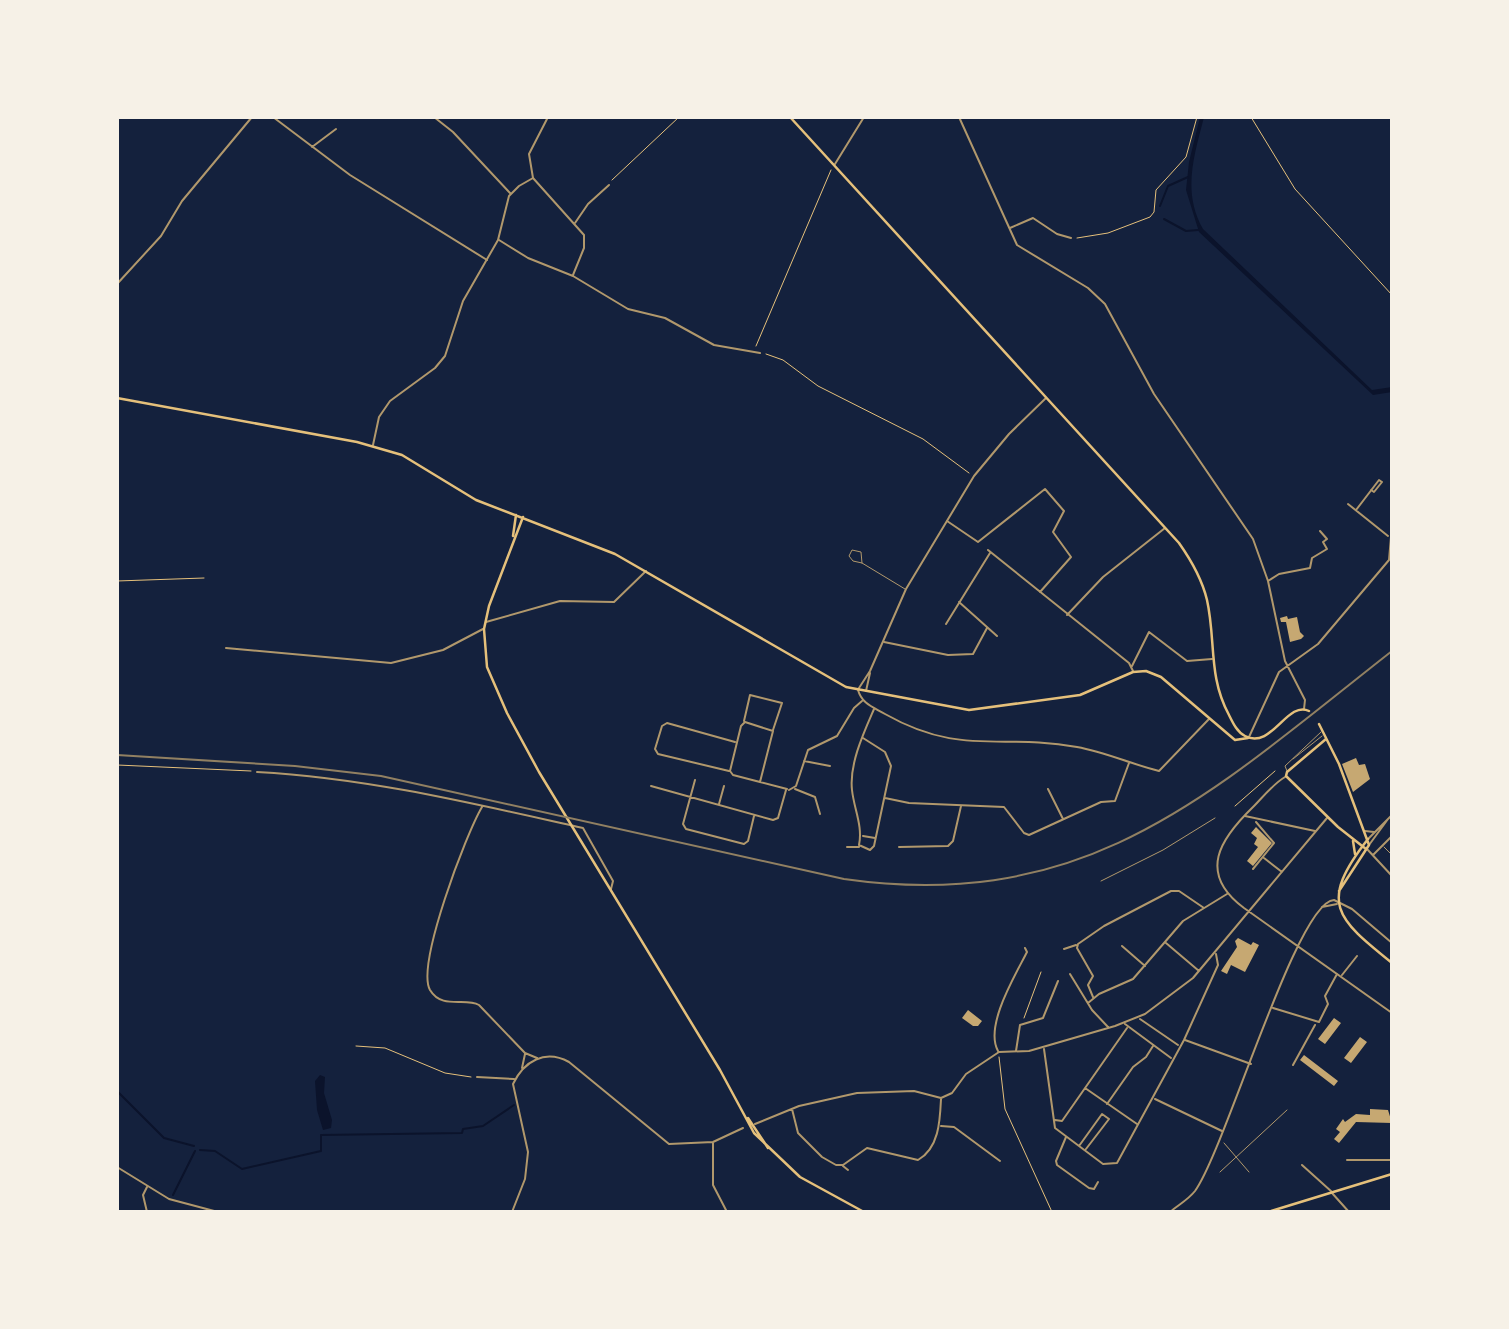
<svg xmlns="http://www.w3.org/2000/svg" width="1509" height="1329" font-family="Cabin,sans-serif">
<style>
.water{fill:#0b132b}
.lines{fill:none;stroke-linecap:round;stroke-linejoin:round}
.stream{stroke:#0b132b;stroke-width:2}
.building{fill:#c6a872}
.path{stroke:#e5c07b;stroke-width:1}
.service{stroke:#b1986c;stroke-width:1}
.pedestrian{stroke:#b1986c;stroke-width:1}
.minor{stroke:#b1986c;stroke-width:2}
.tertiary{stroke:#b1986c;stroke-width:2}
.secondary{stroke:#e5c07b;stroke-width:2.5}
.primary{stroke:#e5c07b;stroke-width:2.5}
.rail{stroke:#918062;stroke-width:2}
</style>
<rect width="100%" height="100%" fill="#14213d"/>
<path class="water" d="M1200,117H1204C1194,156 1182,192 1203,229L1372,390L1392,387V392L1373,395L1199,232L1186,190L1189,162Z
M320,1075L325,1077L324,1093L332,1120L331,1128L323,1130L317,1110L315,1081Z"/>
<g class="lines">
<path class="stream" d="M1160,206L1168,186L1188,177
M1164,219L1186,231L1198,230
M117,1091L164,1138L194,1146
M200,1150L215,1151L242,1169L321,1151V1135L462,1133L463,1129L483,1126L514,1105
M173,1195L195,1151"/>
</g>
<path class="building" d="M1287,616L1288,619L1297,617L1300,632L1304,636L1301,639L1290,642L1286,622H1281L1280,618Z
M1356,758L1359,765L1365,764L1370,779L1353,792L1342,764Z
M1256,827L1272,843L1253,866L1247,861L1258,847L1254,844L1257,838L1251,833Z
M1238,938L1251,945L1253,942L1259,945L1245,972L1231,965L1227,974L1221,971L1237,947L1235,941Z
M968,1010L982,1021L978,1026H973L962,1018Z
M1334,1018L1341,1023L1325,1044L1318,1039Z
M1360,1037L1367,1042L1351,1063L1344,1058Z
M1304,1055L1338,1081L1334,1086L1300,1060Z
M1370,1109L1388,1110L1392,1123L1356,1122L1339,1143L1334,1139L1340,1132L1336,1129L1343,1119L1345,1122L1356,1114L1370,1115Z"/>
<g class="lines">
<path class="path" d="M1251,117L1295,189L1392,295
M612,180L679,117
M1077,238L1108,233L1150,217L1154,212L1156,190L1186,157L1197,117
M756,346L831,170
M766,354L783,360L818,386L923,439L969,473
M117,581L204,578
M117,765L251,771
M1235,806L1275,771
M1024,1018L1041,972
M356,1046L385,1048L445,1073L471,1077
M999,1057L1005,1109L1052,1212"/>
<path class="service" d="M862,563L861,552L852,550L849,556L853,561L862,563L905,589
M1293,759L1322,736
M1287,771L1285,766L1321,732
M1101,881L1163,850L1215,818"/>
<path class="pedestrian" d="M1384,847L1392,855
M1224,1143L1249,1172
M1220,1172L1287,1110"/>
<path class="minor" d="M273,117L350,175L487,260
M959,117L1017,245L1088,288L1105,304L1154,394L1253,539L1268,581L1285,661L1305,700L1304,709
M312,147L336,129
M835,164L864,117
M533,178L584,235V248L573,275
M575,223L588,204L609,185
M1010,228L1033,218L1057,234L1071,238
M499,240L528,258L573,276L628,309L665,318L714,345L760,353
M117,284L161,236L182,201L252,117
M1348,504L1388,536
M1356,510L1379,480L1382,482L1374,492L1371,490
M947,521L978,542L1045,489L1064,511L1053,532L1071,557L1040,592
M988,550L1129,663L1133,671
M1268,581L1279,574L1310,568L1312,558L1327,549L1323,542L1327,539L1320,531
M959,602L997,636
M1067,615L1103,577L1165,528
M486,622L560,601L614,602L646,571
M946,624L990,553
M884,642L948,655L973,654L987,628
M226,648L391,663L443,650L483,629
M1132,666L1149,632L1187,661L1212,659
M858,690C862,704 873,707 885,714C961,757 1001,733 1077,747C1105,752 1131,764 1159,771L1209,719
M744,721L750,695L782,703L773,730
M1249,737L1279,672L1318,644L1389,560L1392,525
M863,738L885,752L891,766L874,846L870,850L859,845C863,826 854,809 852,790C849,764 864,732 874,709
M804,761L830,766
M729,771L658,754L655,749L662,726L667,723L735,742
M257,772C368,778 475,804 583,828L613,881L611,889
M1285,777C1273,784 1263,797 1253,807C1220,839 1197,873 1244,908L1392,1013
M695,780L683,824L686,829L744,844L748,841L754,816
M760,782L733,775L730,771L741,726L745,722L773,731L760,782L787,789
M651,786L773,820L778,818L786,790
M795,789L815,797L820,814
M1048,789L1063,819
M789,790L796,786L808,750L837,736L854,708L862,701
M885,798L909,803L1004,807L1024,833L1029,835L1101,802L1115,801L1129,763
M719,804L724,786
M482,807C466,834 416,965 430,990C442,1010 465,997 479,1005L525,1053L537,1058
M1245,816L1315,831
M863,836L875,838
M847,847H859
M899,847L948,846L953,841L961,806
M1367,849L1392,876
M1373,855L1392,836
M1264,858L1282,872
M1253,869L1274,843L1256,822
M1322,907L1337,904
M1166,943L1199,971
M1122,946L1145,966
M1064,949L1076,945
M1070,974L1092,1010L1108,1027
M1342,975L1357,956
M1093,997L1088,985L1093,976L1077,948L1078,944L1104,926L1171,891H1179L1204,908
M1088,1003L1099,994L1133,979L1183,921L1227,894
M1273,1008L1319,1022L1328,1004L1325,996L1337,974
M1140,1019L1178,1045
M1125,1024L1171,1058
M1185,1040L1251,1064
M1044,1049L1055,1128L1103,1164L1117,1163L1184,1040L1218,965L1216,954
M998,1051C984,1026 1016,974 1027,952L1025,948
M1016,1051L1020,1025L1043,1018L1058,981
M1293,1065L1315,1025
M522,1068L525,1054
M477,1077L514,1079
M1085,1088L1137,1124
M1155,1099L1222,1131
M1107,1104L1133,1067L1146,1057L1153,1046
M792,1109L798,1133L822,1157L836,1165H843L867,1148L918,1160C939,1148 940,1121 941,1099
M1055,1120L1062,1121L1127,1028
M755,1124L799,1106L857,1093L914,1091L941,1098L952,1093L966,1074L999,1052L1029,1051L1115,1026L1145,1014L1193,978L1327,818
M941,1126L954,1127L1000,1161
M1066,1137L1056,1161L1057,1165L1089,1188L1094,1189L1098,1182
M713,1143V1185L727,1212
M1079,1146L1102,1114L1109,1119L1086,1149
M1347,1160H1392
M1302,1165L1332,1192
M843,1166L848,1170
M117,1167L169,1199L218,1212
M147,1187L143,1195L147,1212
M512,1212L525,1179L528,1152L513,1084C524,1061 545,1049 569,1062L669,1144L713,1142L743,1128
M1170,1212C1178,1205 1188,1200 1195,1191C1225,1150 1297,901 1334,900L1352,909L1392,943"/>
<path class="tertiary" d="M434,117L453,132L510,193
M373,445L379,417L390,401L435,368L445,356L463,301L498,240L509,196L519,186L533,178L529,154L548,117
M859,688L870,671L906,589L974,476L1009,434L1046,398
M866,691L870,673
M1365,831L1374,832
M1368,839L1392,815
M1369,845L1388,819
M1332,1193L1349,1212"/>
<path class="secondary" d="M117,398L357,442L402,455L476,500L615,554L846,687L969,710L1080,695L1133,672L1146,671L1161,677L1235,740L1248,738
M523,517L489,606L484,629L487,667L507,713L539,772L720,1070L754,1133L800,1177L864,1212
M513,536L516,515
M748,1118L768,1148
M1268,1212L1392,1174"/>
<path class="primary" d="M790,117L1179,543C1191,560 1202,579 1207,600C1216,640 1208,677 1229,715C1233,723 1237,732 1245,736C1272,750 1287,700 1309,711
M1319,724L1339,764L1369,845L1339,891
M1326,739L1287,772L1286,776L1338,827L1366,849
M1368,839C1318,903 1336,918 1392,963
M1353,841L1355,854"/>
<path class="rail" d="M117,755L295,766L381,776L844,879C1090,914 1213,791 1392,651"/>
</g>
<rect width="1509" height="1329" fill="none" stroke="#f6f1e7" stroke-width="238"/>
</svg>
